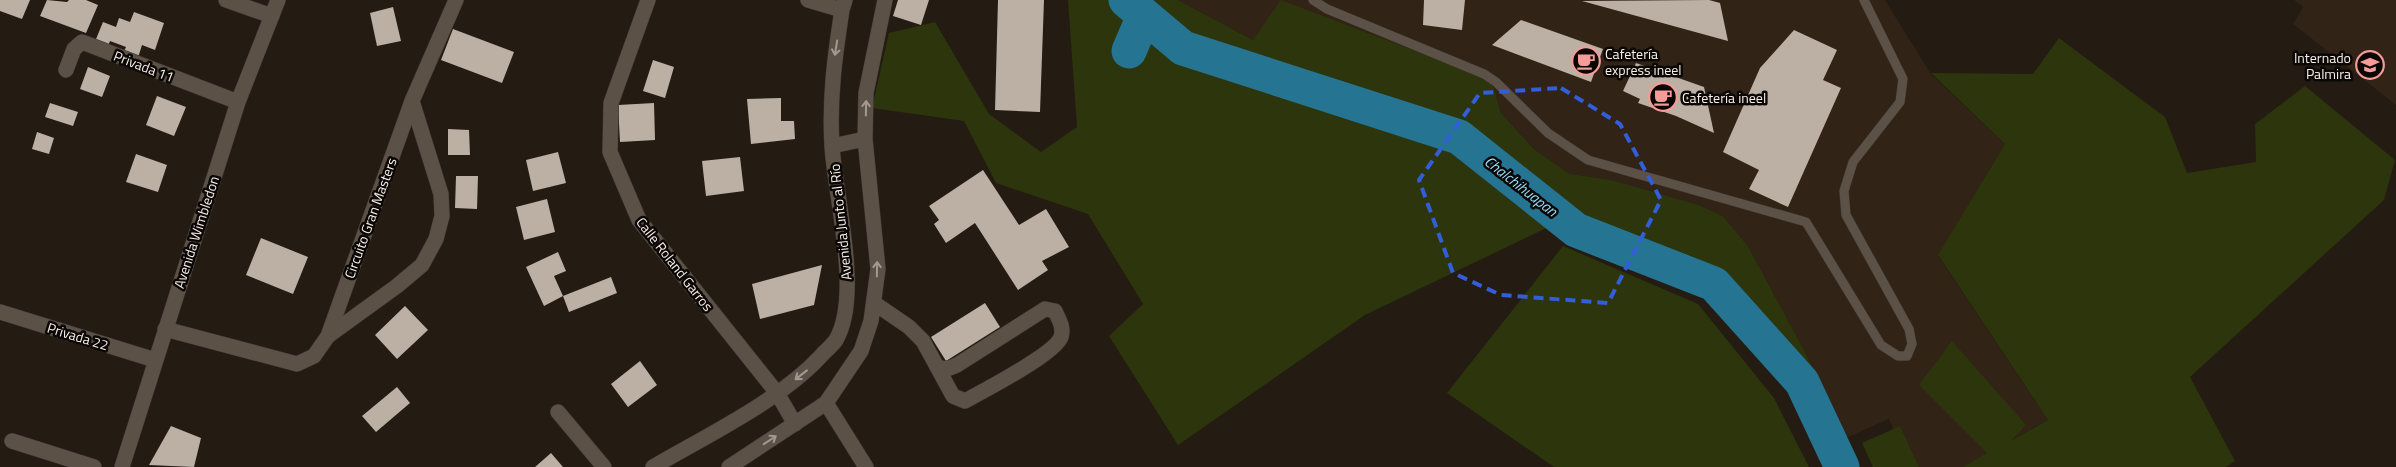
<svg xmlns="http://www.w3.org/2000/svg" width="2396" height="467" font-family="'Titillium Web',sans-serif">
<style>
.built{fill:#312315}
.green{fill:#2d350c}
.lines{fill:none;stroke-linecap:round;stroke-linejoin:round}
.river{stroke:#257491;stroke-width:35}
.building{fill:#bcb0a5}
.lane-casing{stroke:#3c3530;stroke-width:10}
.street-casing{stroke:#3c3530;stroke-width:16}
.lane{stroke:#5c5147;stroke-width:9}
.street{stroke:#5c5147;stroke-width:15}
.oneway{stroke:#a29990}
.marked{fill:none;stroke:#335eda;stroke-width:4;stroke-dasharray:10 6;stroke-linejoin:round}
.labels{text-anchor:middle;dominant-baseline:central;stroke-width:5;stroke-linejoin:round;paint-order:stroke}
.poi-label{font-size:14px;fill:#f7f0ea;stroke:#0a0704;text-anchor:start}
.street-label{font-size:14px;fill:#f7f0ea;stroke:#0a0704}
.water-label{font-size:15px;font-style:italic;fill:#96defd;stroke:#0a0704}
</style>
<rect width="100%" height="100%" fill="#241b13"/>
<path class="built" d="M1178,0H1885L1931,74L2005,144L1938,256L2048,420L1963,467H1909L1889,419L1846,438L1804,350L1748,246L1723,216L1699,205L1612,180L1570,174L1534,149L1501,113L1493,85L1253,40Z
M2294,0H2396V105L2293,24L2303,7Z"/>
<path class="green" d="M1068,0H1178L1253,40L1281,0L1468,71L1493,85L1501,113L1534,149L1570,174L1612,180L1699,205L1723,216L1748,246L1804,350L1860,467H1837L1830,453L1731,307L1693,269L1667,252L1605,227L1580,212L1365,315L1178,445L1109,336L1143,304L1088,214L996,183L964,121L872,108L889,33L935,22L989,114L1041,152L1077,127Z
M2059,38L2165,117L2187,173L2256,162L2255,124L2305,86L2395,160L2384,200L2190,377L2235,461L2226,467H1963L1987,453L1919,385L1952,341L2026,425L2012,440L2048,420L1938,255L2005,144L1931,73L2033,74Z
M1563,246L1698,304L1774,398L1809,467H1554L1447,393Z
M1900,426L1919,467H1873L1862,443Z"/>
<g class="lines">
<path class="river" d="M1126,0L1183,48L1459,137L1576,230L1714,284L1802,382L1842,467
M1129,51L1144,16"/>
</g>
<path class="building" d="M0,0H30L22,19L0,11Z
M47,0L67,2L69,0H86L98,5L86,33L40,16Z
M898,0H929L921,25L893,16Z
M998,0H1044L1040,112L995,110Z
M1424,0H1465L1462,30L1423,25Z
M1709,0L1720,3L1728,41L1582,1Z
M393,7L401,41L377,46L370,13Z
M134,12L164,23L155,50L142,45L137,61L122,56L126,47L110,41L107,49L94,44L103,22L116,27L119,18L130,22Z
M1521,20L1603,49L1591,82L1492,45Z
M453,29L514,52L502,83L441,60Z
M1794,30L1837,50L1823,80L1841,88L1788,207L1749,189L1759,170L1723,152L1760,68Z
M653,60L674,67L665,98L643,91Z
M1636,63L1704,87L1714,133L1676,116L1638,103L1640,99L1623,91Z
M88,67L110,76L102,97L80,89Z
M157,96L186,107L174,136L146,125Z
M781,98V121H794L795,139L751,144L747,99Z
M50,103L78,112L73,126L45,117Z
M654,103L655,140L620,142L618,105Z
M448,129L469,130L470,155H448Z
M37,132L54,138L49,154L32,149Z
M558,152L566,183L533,191L526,160Z
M136,154L167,165L158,192L126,182Z
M740,157L744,191L706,196L702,161Z
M983,170L1019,225L1046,209L1069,247L1042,261L1048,270L1018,290L975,223L946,243L934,224L939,220L929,206Z
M456,176H478L477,209L455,208Z
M547,199L555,232L524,240L516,207Z
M261,238L308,257L293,294L246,275Z
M558,252L566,271L554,276L563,296L544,306L526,267Z
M822,265L814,305L760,319L752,284Z
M611,277L617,293L569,312L563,296Z
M985,303L1000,327L946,361L931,337Z
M405,306L428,330L397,359L375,335Z
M640,361L657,385L628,407L611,384Z
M397,387L410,403L376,432L362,416Z
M171,426L201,438L194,467L149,465Z
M551,453L563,467H535Z"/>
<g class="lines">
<defs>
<path id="lane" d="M1313,0L1327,9L1484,74L1496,82L1548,133L1588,160L1806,222L1881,345L1898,356H1907L1912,344L1909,329L1846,215L1844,191L1853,162L1900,102L1903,79L1864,0"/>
<path id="street" d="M226,0L272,16
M648,0L611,103L610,152L639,220L777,393L795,424
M808,0L842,10
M66,70L74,49L82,42L238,102
M832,146L865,139
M874,303L909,327L923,341L953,396L965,401C983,391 1055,354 1061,337C1064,327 1059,320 1055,311L1045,309L957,365L947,369L937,367
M0,312L155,360
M165,329L297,364L314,356L328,336L412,101L456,0
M328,336L397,286L422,265L436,239L442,216L441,194L412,101
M826,403L866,467
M558,412L604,467
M12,441L94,467
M122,467L238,102L278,0
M653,467C706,436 779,401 820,357C825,351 832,346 836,340C862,295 835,197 832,146C829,99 835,55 842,10L845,0
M729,467L826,403L861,351L871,321L878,269L865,139L866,93L885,0"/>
</defs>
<use href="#lane" class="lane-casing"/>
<use href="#street" class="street-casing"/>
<use href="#lane" class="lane"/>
<use href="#street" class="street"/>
</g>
<defs><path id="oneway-shaft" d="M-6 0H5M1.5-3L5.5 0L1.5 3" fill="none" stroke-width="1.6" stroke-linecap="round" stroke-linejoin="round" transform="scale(1.25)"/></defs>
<g class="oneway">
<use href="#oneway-shaft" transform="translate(836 48) rotate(99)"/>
<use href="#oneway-shaft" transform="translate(866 108) rotate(-89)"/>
<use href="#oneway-shaft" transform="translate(877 269) rotate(-89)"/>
<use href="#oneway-shaft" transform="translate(801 375) rotate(142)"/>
<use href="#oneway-shaft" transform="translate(770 440) rotate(-33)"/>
</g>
<path class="marked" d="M1561,88L1620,124L1661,200L1608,303L1501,295L1453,273L1419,180L1480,93Z"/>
<defs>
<symbol id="cafe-ring" viewBox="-11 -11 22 22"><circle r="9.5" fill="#0a0704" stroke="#f59b98" stroke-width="1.5"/><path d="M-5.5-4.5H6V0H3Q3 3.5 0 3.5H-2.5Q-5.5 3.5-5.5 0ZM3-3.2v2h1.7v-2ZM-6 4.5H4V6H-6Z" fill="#f59b98"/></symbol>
<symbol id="school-ring" viewBox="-11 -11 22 22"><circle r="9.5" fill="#0a0704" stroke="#f59b98" stroke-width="1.5"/><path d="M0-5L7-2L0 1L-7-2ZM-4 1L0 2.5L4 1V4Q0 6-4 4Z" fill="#f59b98"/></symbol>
</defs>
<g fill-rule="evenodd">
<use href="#cafe-ring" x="1570" y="45" width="32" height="32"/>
<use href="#school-ring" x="2354" y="49" width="32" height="32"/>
<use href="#cafe-ring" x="1647" y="81" width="32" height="32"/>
</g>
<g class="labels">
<g class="poi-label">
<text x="1605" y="53">Cafetería<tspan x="1605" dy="16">express ineel</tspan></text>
<text x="2351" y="57" text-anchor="end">Internado<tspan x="2351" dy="16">Palmira</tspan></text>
<text x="1682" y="97">Cafetería ineel</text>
</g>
<g class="street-label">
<text transform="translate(144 66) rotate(21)">Privada 11</text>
<text transform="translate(370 218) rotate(-70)">Circuito Gran Masters</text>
<text transform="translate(840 222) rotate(-96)">Avenida Junto al Río</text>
<text transform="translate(196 232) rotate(-72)">Avenida Wimbledon</text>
<text transform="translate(675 264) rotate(52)">Calle Roland Garros</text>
<text transform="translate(78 336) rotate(17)">Privada 22</text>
</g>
<g class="water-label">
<text transform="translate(1521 186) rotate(38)">Chalchihuapan</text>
</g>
</g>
</svg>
